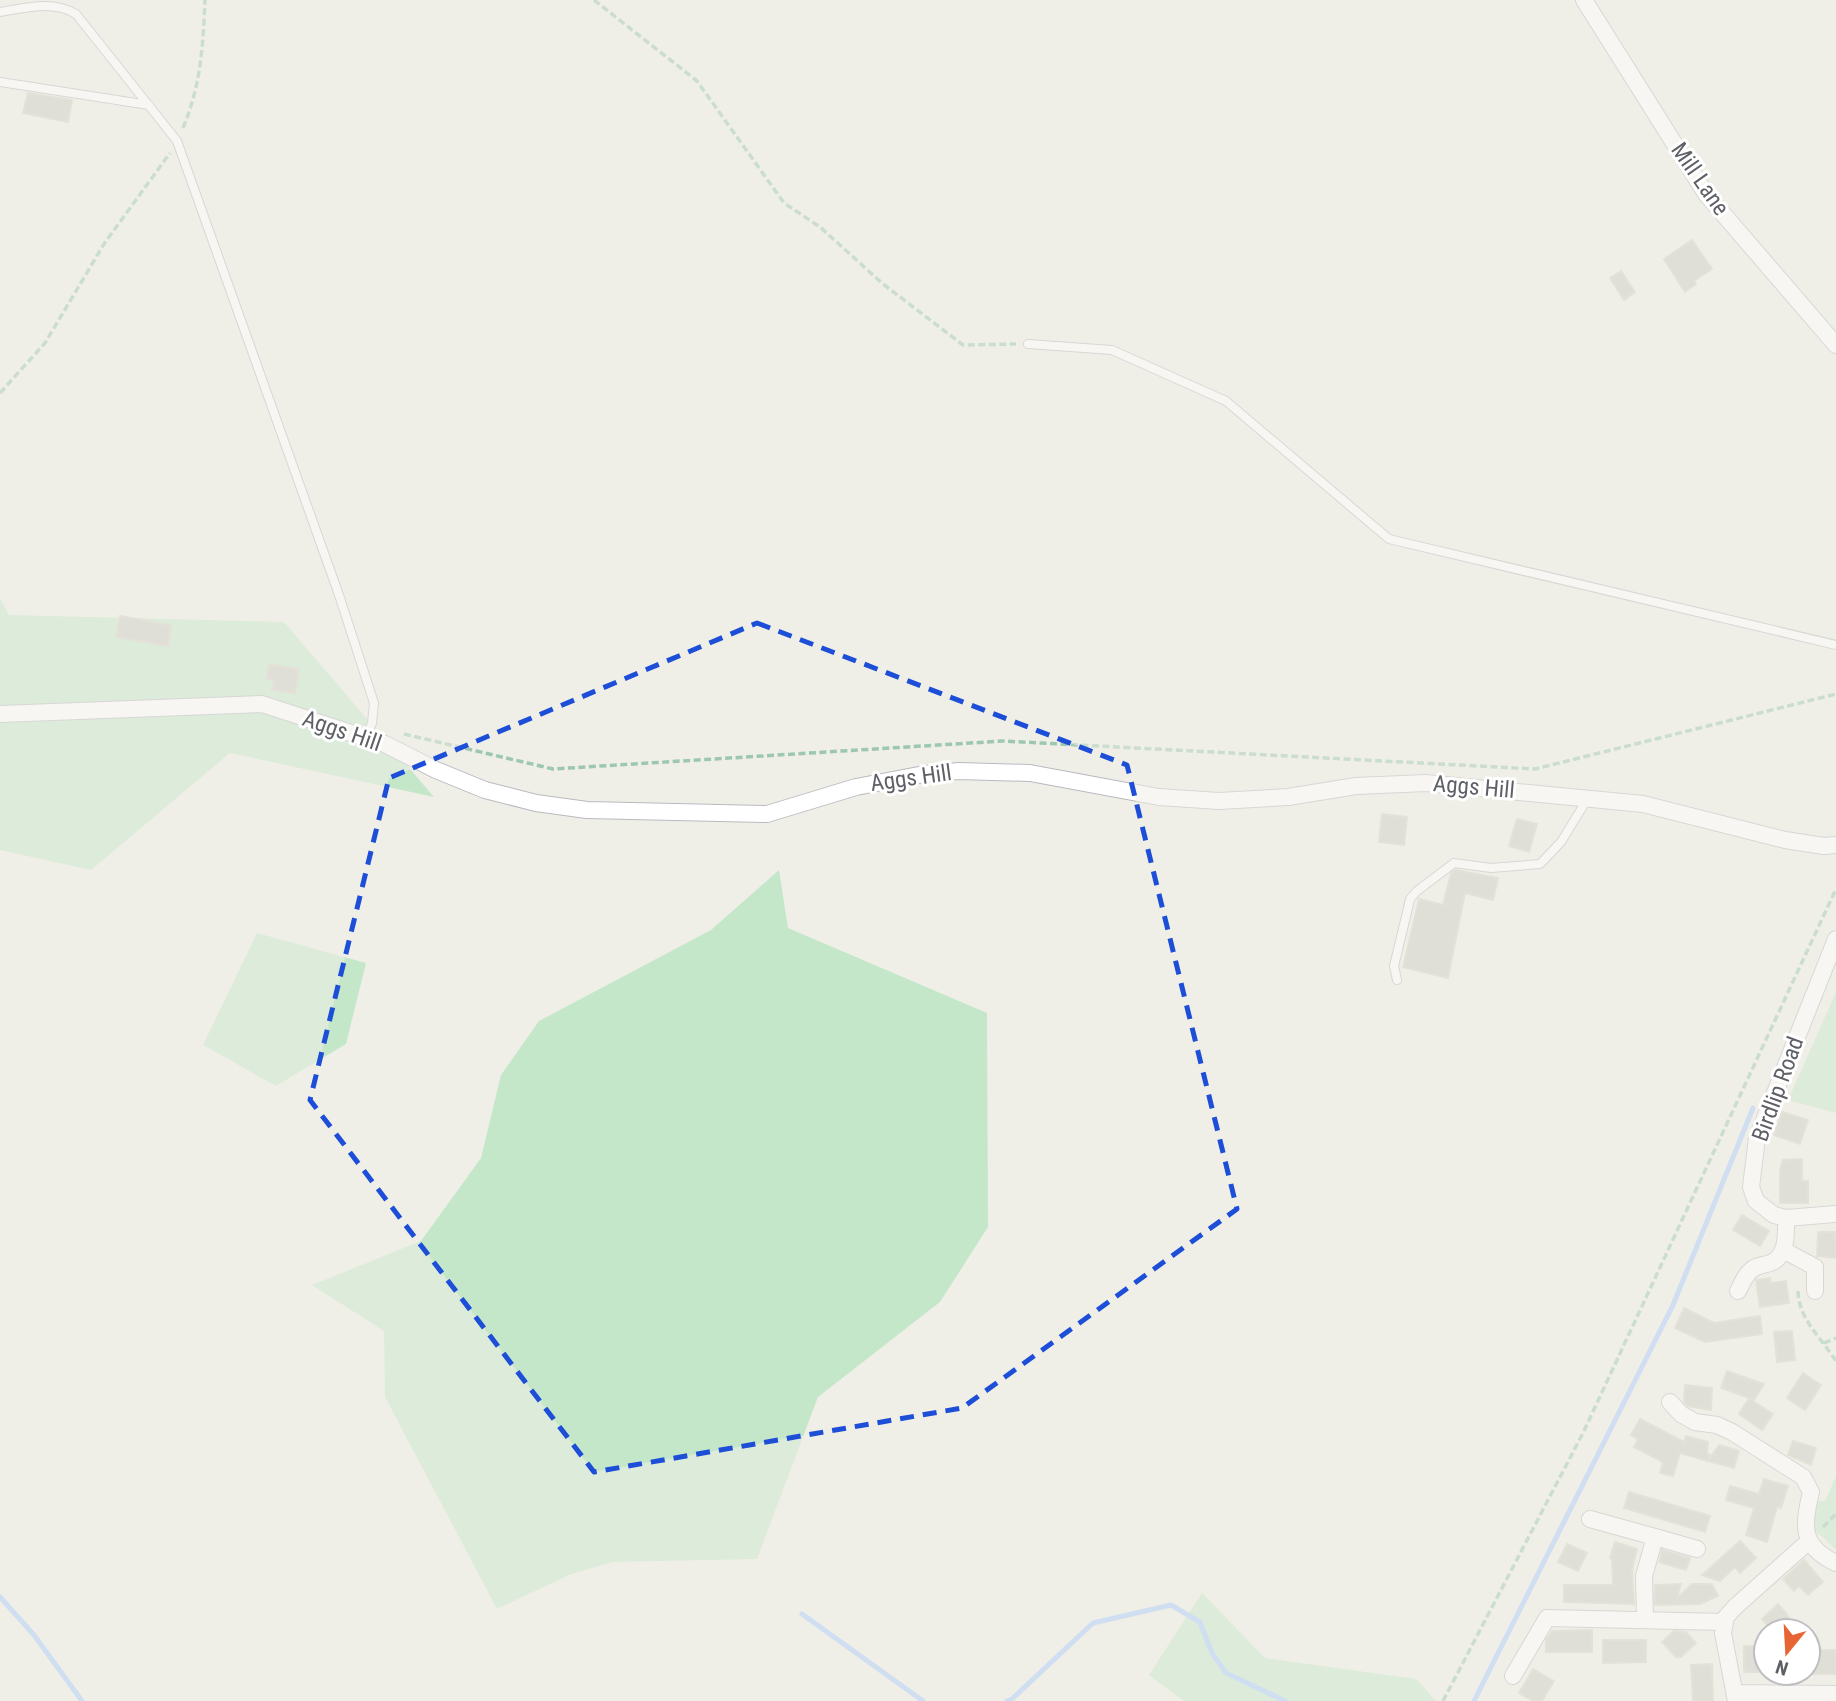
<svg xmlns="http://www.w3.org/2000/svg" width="1836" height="1701" font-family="'Roboto Condensed',sans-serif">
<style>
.green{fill:#c4e7ca}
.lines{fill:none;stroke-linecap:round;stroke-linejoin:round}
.stream{stroke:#a9c9fe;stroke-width:5}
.building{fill:#cbcac3;stroke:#d5d3c5;stroke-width:2}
.service-casing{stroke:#b9bac0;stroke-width:10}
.minor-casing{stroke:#b9bac0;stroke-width:18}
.path{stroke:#9dc7b1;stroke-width:3.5;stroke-dasharray:7 3.5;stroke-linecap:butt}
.service{stroke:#fff;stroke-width:8}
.minor{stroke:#fff;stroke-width:16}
.marked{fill:none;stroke:#1d4ed8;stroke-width:5;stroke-dasharray:14 9;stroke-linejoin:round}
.labels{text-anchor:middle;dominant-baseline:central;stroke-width:6;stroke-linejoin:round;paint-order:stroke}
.street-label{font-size:23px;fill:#5e6066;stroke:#fff}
</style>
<rect width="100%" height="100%" fill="#f0efe7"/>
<path class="green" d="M0,598L9,615L284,622L434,797L230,753L91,870L0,850Z
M779,870L788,928L987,1013L988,1227L940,1302L818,1397L757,1559L612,1562L569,1575L497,1609L385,1397L384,1331L312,1285L421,1241L481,1158L501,1075L539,1021L711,930Z
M257,933L366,963L346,1044L276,1086L203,1045Z
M1836,992V1113L1788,1100Z
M1836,1476V1550L1824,1538L1812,1530V1513L1818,1501H1825Z
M1202,1593L1265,1658L1416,1679L1436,1701H1184L1149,1675Z"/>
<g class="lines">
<path class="stream" d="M0,1597L34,1635L82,1701
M802,1614L923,1701
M1007,1701L1012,1699L1093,1623L1171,1605L1200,1622L1212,1653L1226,1673L1285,1701
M1474,1701L1673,1305L1753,1108"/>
</g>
<path class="building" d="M28,93L72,100L68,122L23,113Z
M1692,240L1712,269L1694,281L1696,284L1685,292L1664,259Z
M1621,271L1635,292L1624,300L1610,278Z
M120,616L171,625L168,646L116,637Z
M269,664L299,669L295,693L272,690L274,680L267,679Z
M1382,814L1407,817L1404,845L1379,842Z
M1517,819L1537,824L1529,852L1509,846Z
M1456,870L1498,878L1493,900L1465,893L1448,978L1403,967L1419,899L1443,905L1451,873Z
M1782,1112L1808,1120L1800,1144L1774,1135Z
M1802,1159V1181H1808V1203H1780V1170L1783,1160Z
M1742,1215L1769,1231L1760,1246L1733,1230Z
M1818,1232H1836V1258L1817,1256Z
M1770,1278L1771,1283L1786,1281L1789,1303L1760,1307L1756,1280Z
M1684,1308L1714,1323L1760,1316L1762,1334L1705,1342L1675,1328Z
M1792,1331L1795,1360L1777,1362L1774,1332Z
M1727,1371L1764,1384L1754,1400L1750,1399L1773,1414L1762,1430L1739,1414L1749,1398L1721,1388Z
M1803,1373L1821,1385L1805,1410L1787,1398Z
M1685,1385L1712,1388L1711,1410L1688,1406L1684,1402Z
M1640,1419L1684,1442L1686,1436L1708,1442L1707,1453L1710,1455L1708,1461L1680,1453L1673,1476L1660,1473L1663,1462L1634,1447L1638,1439L1631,1435Z
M1793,1441L1816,1448L1811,1465L1788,1455Z
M1719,1445L1739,1451L1734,1468L1708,1461Z
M1764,1479L1788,1486L1781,1508L1777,1507L1767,1542L1746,1535L1754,1508L1726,1500L1730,1486L1759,1494Z
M1629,1492L1710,1516L1705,1532L1624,1508Z
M1740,1541L1756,1558L1740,1573L1735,1567L1720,1581L1702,1575Z
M1615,1542L1637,1549L1632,1570L1634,1604L1564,1602V1585H1613L1612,1559L1610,1558Z
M1567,1544L1587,1553L1578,1571L1558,1562Z
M1662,1550L1690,1558L1686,1570L1659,1562Z
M1804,1560L1823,1582L1808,1595L1799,1586L1794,1591L1783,1579Z
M1681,1584L1677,1598L1692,1584H1712L1718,1596L1700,1604L1655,1605V1585Z
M1778,1604L1789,1617L1773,1631L1762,1619Z
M1592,1630V1652H1546V1640L1552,1631Z
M1674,1631L1686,1632L1696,1643L1681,1657H1676L1662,1642Z
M1603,1640H1646V1662L1603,1663Z
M1744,1646H1766V1672H1744Z
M1808,1650H1836V1674H1808Z
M1712,1664L1713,1701H1693L1691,1665Z
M1533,1669L1554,1681L1542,1701H1533L1519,1693Z"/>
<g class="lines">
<defs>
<path id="service" d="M0,12C26,8 52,0 76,14L177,141L339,595L374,703L372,723L366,738
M0,82L149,105
M1028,344L1112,350L1226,401L1389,539L1836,645
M1397,980L1394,966L1408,908L1410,899L1417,891L1454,863L1491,868L1540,864L1561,842L1588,798"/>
<path id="minor" d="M1584,0L1706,194L1836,345
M0,714L262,704L385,744L436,770L485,790L536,803L587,810L767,814L856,787L924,774L959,771L1030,773L1159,797L1219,801L1288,797L1356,786L1426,783L1643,804L1785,840L1824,846L1836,845
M1836,939L1757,1138L1751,1187L1756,1201L1774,1215L1786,1218L1836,1214
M1783,1250L1815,1267V1291
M1738,1291C1742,1283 1746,1273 1754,1268C1760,1265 1765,1265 1770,1263C1788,1257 1786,1233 1786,1218
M1670,1402L1681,1414L1695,1422L1717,1425L1732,1432L1803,1477L1811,1492C1803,1526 1800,1546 1836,1563
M1590,1519L1655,1537L1644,1576L1645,1619
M1655,1537L1697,1549
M1513,1676L1547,1618L1724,1622
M1735,1693L1836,1694
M1736,1701L1723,1633L1726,1617L1735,1607L1809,1541"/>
</defs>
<use href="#service" class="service-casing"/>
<use href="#minor" class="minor-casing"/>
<path class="path" d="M594,0L697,81L784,203L820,227L883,284L963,345L1016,344
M183,128C201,84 203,47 205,0
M0,393L45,343L104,244L170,153
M404,734L553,769L1003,741L1535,769L1836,694
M1798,1291C1798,1318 1822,1339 1836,1361
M1824,1343L1836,1338
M1823,1527L1836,1514
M1443,1701L1583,1433L1836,889"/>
<use href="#service" class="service"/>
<use href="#minor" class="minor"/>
</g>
<path d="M0 0H1836V1701H0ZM757,623L1127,765L1237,1209L962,1408L594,1472L310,1100L389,778Z" fill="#f0efe7" fill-opacity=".55" fill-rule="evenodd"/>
<path class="marked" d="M757,623L1127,765L1237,1209L962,1408L594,1472L310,1100L389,778Z"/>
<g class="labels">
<g class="street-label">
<text transform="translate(1700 179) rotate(55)">Mill Lane</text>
<text transform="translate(342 731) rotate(19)">Aggs Hill</text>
<text transform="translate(911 778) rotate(-8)">Aggs Hill</text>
<text transform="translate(1474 787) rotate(5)">Aggs Hill</text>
<text transform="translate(1778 1089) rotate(-70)">Birdlip Road</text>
</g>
</g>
<g transform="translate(1787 1652) rotate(198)"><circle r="33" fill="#ffffff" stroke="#bfbfc2" stroke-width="2"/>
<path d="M0-5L12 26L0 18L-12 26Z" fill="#e76435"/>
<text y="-10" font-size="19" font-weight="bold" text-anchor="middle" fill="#5e6066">N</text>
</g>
</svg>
